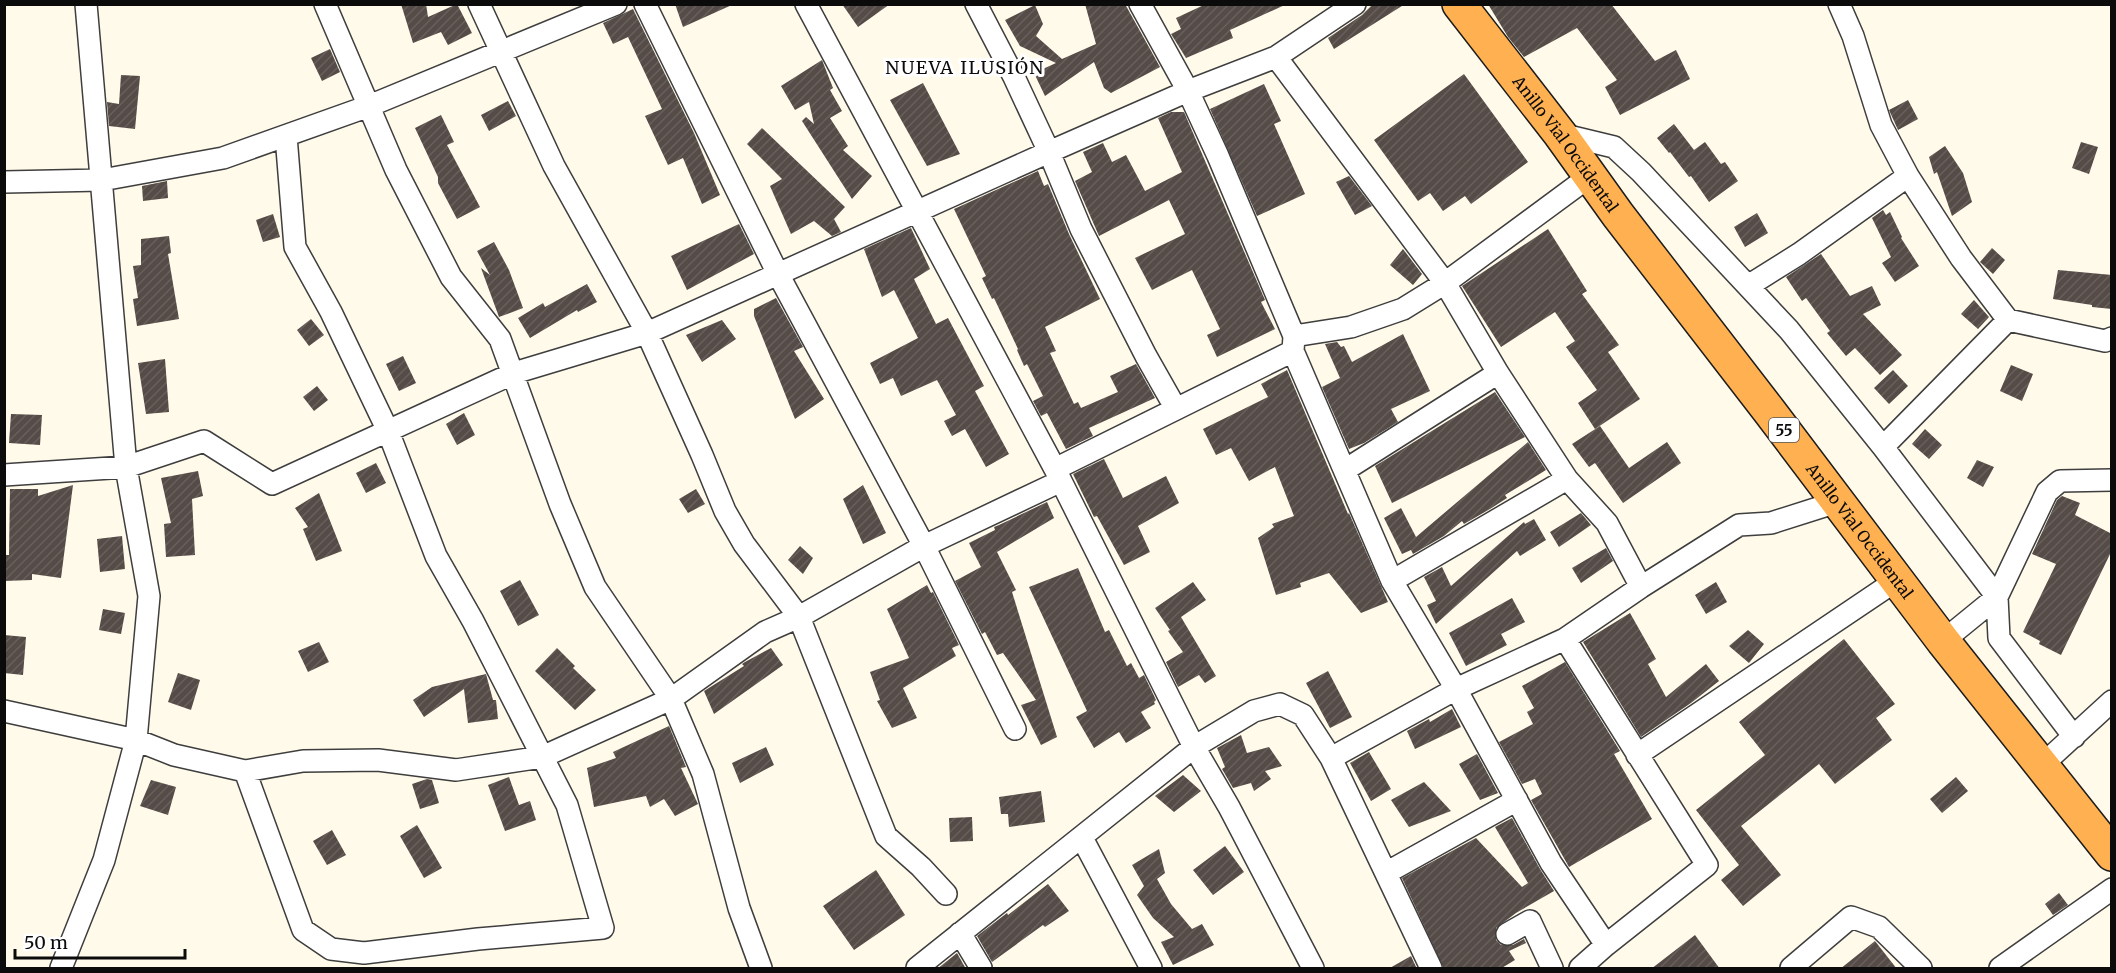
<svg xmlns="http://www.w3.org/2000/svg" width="2116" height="973" font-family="Merriweather,serif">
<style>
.building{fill:url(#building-hatch)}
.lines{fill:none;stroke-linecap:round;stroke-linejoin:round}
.minor-casing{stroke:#3e3e3e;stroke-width:24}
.trunk-casing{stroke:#1c1c1c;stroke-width:36}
.minor{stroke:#fff;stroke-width:21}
.trunk{stroke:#ffb051;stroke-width:33}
.labels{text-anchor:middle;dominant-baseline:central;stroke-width:6;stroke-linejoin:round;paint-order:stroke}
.shield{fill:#fff;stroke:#545454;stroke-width:1.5}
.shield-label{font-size:15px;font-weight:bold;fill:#0b0b0b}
.street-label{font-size:16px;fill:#0b0b0b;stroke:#fff}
.neighbourhood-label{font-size:18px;letter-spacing:1.5px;fill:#0b0b0b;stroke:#fff}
</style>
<defs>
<pattern id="building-hatch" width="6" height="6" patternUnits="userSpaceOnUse" patternTransform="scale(1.5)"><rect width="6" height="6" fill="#554b47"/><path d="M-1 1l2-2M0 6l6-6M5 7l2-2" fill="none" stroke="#68605d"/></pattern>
</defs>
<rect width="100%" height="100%" fill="#fffaea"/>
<path class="building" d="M401,4H426L428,17L457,4L472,33L448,45L441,32L413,43Z
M675,4H734L683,27Z
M842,4H890L858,27Z
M1085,4H1125L1160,67L1111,93L1104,88L1094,62L1045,96L1034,73L1056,63L1020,46L1005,20L1035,5L1043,24L1036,36L1062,59L1096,44Z
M1206,4H1287L1230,30L1233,38L1186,58L1171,34L1181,29L1176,18Z
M1373,4H1405L1334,49L1328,38L1362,15Z
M1488,4H1611L1655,61L1676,50L1690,79L1620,115L1605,87L1617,80L1577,28L1524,57L1508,37Z
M633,9L694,133L720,195L702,204L683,158L668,165L645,116L662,109L628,37L613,44L603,23Z
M330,49L340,72L322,81L311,58Z
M822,60L833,88L830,90L842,111L830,118L848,146L843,150L872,176L852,199L802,121L806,117L814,124L809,102L795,110L781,86Z
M1464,74L1528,162L1471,204L1465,196L1443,211L1430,193L1418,201L1374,140Z
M121,75L140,76L135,129L109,126L107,102L119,104Z
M923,83L960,154L927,166L890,100Z
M1264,84L1281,121L1274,124L1305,194L1257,216L1210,109Z
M1908,100L1918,119L1898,130L1889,110Z
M508,101L516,116L489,131L481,115Z
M1171,112H1184L1265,300L1261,302L1275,329L1217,357L1207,335L1220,329L1192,270L1152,290L1135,258L1185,234L1169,200L1099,236L1075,181L1092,172L1083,152L1103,143L1112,162L1126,155L1145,191L1182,172L1158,118Z
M441,115L454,142L447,145L480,207L457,219L438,183V177L415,128Z
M1674,124L1694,150L1705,142L1721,164L1725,162L1738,181L1709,202L1691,176L1689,177L1670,152L1669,153L1657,138Z
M762,128L845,207L834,219L841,232L832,236L814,221L791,234L770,186L782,179L747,144Z
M2081,142L2098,147L2089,174L2072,168Z
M1945,146L1963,173L1972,202L1952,216L1937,172L1934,174L1929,157Z
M1038,171L1044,186L1048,184L1069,234L1100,299L1045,327L1056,351L1050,353L1074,404L1078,402L1081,408L1118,392L1110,376L1136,364L1155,398L1089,428L1093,436L1066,449L1047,413L1041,416L1033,401L1043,396L1027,364L1024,366L1017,350L1018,349L994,298L992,299L982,278L986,276L954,209Z
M1349,176L1372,206L1355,215L1336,182Z
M167,181L168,198L143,201L142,186Z
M1883,210L1886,215L1890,212L1902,237L1901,238L1919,266L1895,282L1882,263L1891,257L1872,218Z
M1757,213L1768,233L1745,247L1734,227Z
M273,214L280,237L263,242L256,220Z
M739,224L754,254L687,290L671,256Z
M911,228L930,269L914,279L936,324L948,318L984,386L975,391L1009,454L986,467L965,429L952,436L944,421L956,415L937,380L901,396L893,378L880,384L870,363L918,338L894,290L882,297L864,249Z
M1548,229L1587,291L1582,294L1619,345L1608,352L1640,399L1595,429L1578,403L1597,390L1566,347L1575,341L1555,312L1501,347L1462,286Z
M169,236L171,253L168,254L179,319L137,326L133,299L138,298L133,266L141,265V239Z
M494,242L509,270L523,308L499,317L481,268L490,275L477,251Z
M1992,248L2005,260L1993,274L1980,262Z
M1403,249L1422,274L1413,285L1390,265Z
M1821,254L1850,296L1872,286L1881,305L1863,314L1902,355L1880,375L1855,348L1846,356L1827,333L1830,331L1806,298L1802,301L1786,277Z
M2058,270L2112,275V309L2092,307V305L2053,299Z
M587,284L597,302L578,312L577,310L530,338L518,318L543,303L545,307Z
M776,298L803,347L794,351L824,399L795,419L754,316V309Z
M1974,300L1989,317L1978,329L1961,314Z
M311,319L324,335L309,346L297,330Z
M722,320L736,339L702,362L686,335Z
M1403,334L1430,391L1391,409L1398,422L1364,443L1349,449L1322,387L1340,378L1325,344L1337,342L1341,347L1344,346L1352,362Z
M403,356L416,383L399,391L386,364Z
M165,359L169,412L146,414L138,363Z
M2011,365L2033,374L2022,401L2000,391Z
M1287,370L1348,514L1349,513L1388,602L1361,613L1329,573L1300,583L1301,587L1276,595L1258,538L1274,527L1272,524L1294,516L1275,467L1249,481L1231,448L1216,455L1203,429L1268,397L1261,384Z
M1893,370L1908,386L1889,404L1874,388Z
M317,386L328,400L314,411L303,397Z
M1495,392L1525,437L1392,503L1375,466Z
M464,413L475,435L457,445L446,424Z
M11,414L42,415L40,445L9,443Z
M1600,426L1629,468L1667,442L1681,463L1623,503L1595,463L1589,467L1572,444Z
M1925,429L1942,445L1929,459L1912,444Z
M1528,442L1546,470L1505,495L1507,498L1490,509L1464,524L1462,521L1444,536L1413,554L1411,550L1402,554L1384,518L1401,508L1416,537Z
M1104,459L1123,498L1166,476L1179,503L1138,526L1150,552L1124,565L1097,516L1094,517L1073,474Z
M1977,460L1994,467L1983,487L1967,478Z
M376,463L386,483L366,493L356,473Z
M198,471L203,496L192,499L195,555L166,557L164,524L171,523L161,478Z
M73,485L61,578L32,574V580L4,581V555H9L10,489H38V496Z
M863,485L886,533L863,544L843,499Z
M696,489L705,504L688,513L679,499Z
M319,493L342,551L316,561L303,529L308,527L295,508Z
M2062,496L2080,503L2075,515L2112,534V550L2061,655L2039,644L2040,641L2023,632L2056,564L2032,554L2057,500Z
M1047,502L1054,518L997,552L1016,590L1012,592L1057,737L1041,745L1021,705L1036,700L1003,653L997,655L985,632L982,634L955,581L981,567L969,543L995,530L994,527L999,525Z
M1581,513L1591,525L1559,547L1550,532Z
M1534,519L1546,540L1520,556L1517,551L1436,624L1427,605L1436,601L1424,577L1442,567L1451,586L1524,522L1525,524Z
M122,536L125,569L100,572L97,539Z
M800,546L813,558L803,574L788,560Z
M1606,548L1613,561L1581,583L1572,568Z
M1078,568L1105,632L1109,630L1127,666L1131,663L1139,678L1144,675L1156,700L1154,702L1155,704L1141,712L1151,728L1126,743L1119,732L1094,748L1076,717L1087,711L1029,587Z
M520,580L539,615L518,626L500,591Z
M1193,582L1206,600L1181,617L1216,676L1205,683L1199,675L1178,687L1166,662L1183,652L1168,631L1170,630L1155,608Z
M1716,582L1727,602L1706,614L1695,595Z
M927,585L931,593L933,592L959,645L952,648L956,656L903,688L917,718L892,728L877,701L880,700L870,672L909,658L887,609Z
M1512,598L1525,622L1501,634L1507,645L1466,666L1449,633Z
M103,609L125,613L121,634L99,630Z
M1630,613L1656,659L1648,664L1666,697L1706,664L1719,681L1691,703L1641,737L1583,642Z
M1748,630L1764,644L1749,663L1729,646Z
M4,635L26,637L23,675L4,673Z
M1844,639L1895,704L1876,718L1892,740L1835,784L1819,764L1741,826L1781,875L1743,906L1721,880L1739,865L1696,810L1765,755L1739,722Z
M319,642L329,662L308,672L298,651Z
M557,648L575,666L573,668L596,690L575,710L535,671Z
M771,648L783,665L714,714L704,691L744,666L742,664L745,662Z
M1565,662L1620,751L1614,754L1652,819L1569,867L1531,800L1542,794L1535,779L1522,784L1499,742L1533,724L1527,712L1534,708L1522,686Z
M1328,671L1352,717L1330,728L1306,683Z
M178,673L200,680L191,710L168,702Z
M486,674L493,700H496L498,719L468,723L464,689L424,717L413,700L432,687Z
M1452,709L1461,727L1415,749L1407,731L1429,719L1430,722Z
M669,726L686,767L681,768L698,804L675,816L664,799L650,807L646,796L594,807L587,768L616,758L613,752Z
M1241,735L1247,753L1269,747L1282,766L1265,771L1271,779L1254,791L1251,783L1233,788L1222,769L1225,767L1217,748Z
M766,747L774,765L740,783L732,763Z
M1369,752L1391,789L1371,801L1350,763Z
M1477,754L1498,793L1480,800L1459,764Z
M1183,775L1201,791L1174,812L1155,796Z
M509,777L519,805L530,801L536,820L505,831L488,785Z
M1956,777L1968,791L1942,813L1930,799Z
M427,779L432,780L439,803L420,809L412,784Z
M151,780L176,787L168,815L140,806Z
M1424,782L1451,811L1409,827L1391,800Z
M1041,791L1045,822L1009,827L1008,814H1001L999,797Z
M972,817L973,841L950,842L949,818Z
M1512,818L1540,869L1554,891L1516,913L1496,928V940L1501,945H1513L1524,939L1526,943L1509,951L1515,960L1500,969H1444L1402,878L1476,838L1522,887L1528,883L1495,827Z
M417,825L442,868L424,878L400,836Z
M332,830L346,855L327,865L313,841Z
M1225,846L1244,872L1213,895L1193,870Z
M1159,849L1165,873L1157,879L1171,904L1192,929L1202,924L1214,945L1173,965L1161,942L1174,937L1153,918L1137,895L1144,886L1132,865Z
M876,870L905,915L854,950L823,906Z
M1048,884L1069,911L1045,927L1043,925L992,962L977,936L1007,913L1008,915Z
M2059,893L2068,905L2053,915L2045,904Z
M1695,935L1720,969H1651Z
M1875,941L1897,969H1840Z
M957,953L966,969H937Z
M1411,956L1417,969H1388Z"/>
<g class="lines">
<defs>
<path id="minor" d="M325,4L396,170L451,277L500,339L560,504L595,587L671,699L703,774L739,908L761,968
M479,4L554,166L647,333L702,455L725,511L744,544L799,617L886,836L921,867L946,894
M645,4L778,274L924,546L1015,729
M806,4L1055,469L1194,747L1229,807L1313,968
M976,4L1014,77L1049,152L1081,229L1146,356L1176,409
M1140,4L1188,91L1218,156L1294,336L1293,351L1392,581L1456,689L1551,863L1606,945
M1839,4L1853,36L1881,125L1908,176L1961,258L2008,320L2105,341L2112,338
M1276,57L1445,283L1498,373L1567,479L1607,523L1641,587
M1560,134L1614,147L1641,172L1789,330L1883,447L1997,597L1999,638L2074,737
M4,182L102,180L223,158L369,106L616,4
M1748,286L1799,254L1908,176
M1294,336L1351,327L1403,309L1445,283L1590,176
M1883,447L2008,320
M1055,469L1293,351
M1345,470L1498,373
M4,475L126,467L204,441L272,484L514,373L647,333L1049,152L1188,91L1276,57L1355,4
M1392,581L1567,479
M1565,639L1707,865L1606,945L1580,968
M1943,641L1997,597L2047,492L2060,481L2112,480
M4,711L136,740L174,755L245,771L303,761L378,760L456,770L542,757L671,699L765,632L799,617L924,546L1061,481
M1637,755L1897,580
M1331,758L1456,689L1565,639L1641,587L1739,525L1771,523L1837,502
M2042,765L2112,701
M245,771L303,930L331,949L364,953L478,939L603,928L567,805L473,621L436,556L388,431L331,312L295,247L286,136
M1082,838L1151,968
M1386,873L1517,800
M960,933L981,968
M1507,934L1530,921L1552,968
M61,968L104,860L136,740L149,596L126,467L86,4
M917,968L1194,747L1254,711L1280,704L1303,715L1331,758L1431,968
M1791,968L1851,917L1879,927L1921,968
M2000,968L2112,889"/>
<g id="trunk">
<path id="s1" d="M1459,4L1560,134L1618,215L1770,412L1943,641L2112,854"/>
</g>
</defs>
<use href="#minor" class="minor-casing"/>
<use href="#trunk" class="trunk-casing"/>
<use href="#minor" class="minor"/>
<use href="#trunk" class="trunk"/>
</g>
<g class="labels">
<rect class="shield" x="1769" y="418" width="30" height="24" rx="4.5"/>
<g class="shield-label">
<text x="1784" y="430">55</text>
</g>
<g class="street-label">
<text stroke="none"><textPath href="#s1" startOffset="176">Anillo Vial Occidental</textPath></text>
<text stroke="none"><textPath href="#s1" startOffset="662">Anillo Vial Occidental</textPath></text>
</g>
<g class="neighbourhood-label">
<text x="965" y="67">NUEVA ILUSIÓN</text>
</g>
</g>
<rect width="2116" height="973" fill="none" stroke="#0b0b0b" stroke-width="12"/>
<path d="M15 949v9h170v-9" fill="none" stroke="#0b0b0b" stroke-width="3"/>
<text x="24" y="949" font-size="18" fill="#0b0b0b" stroke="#ffffff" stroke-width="4.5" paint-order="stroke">50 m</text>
</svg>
